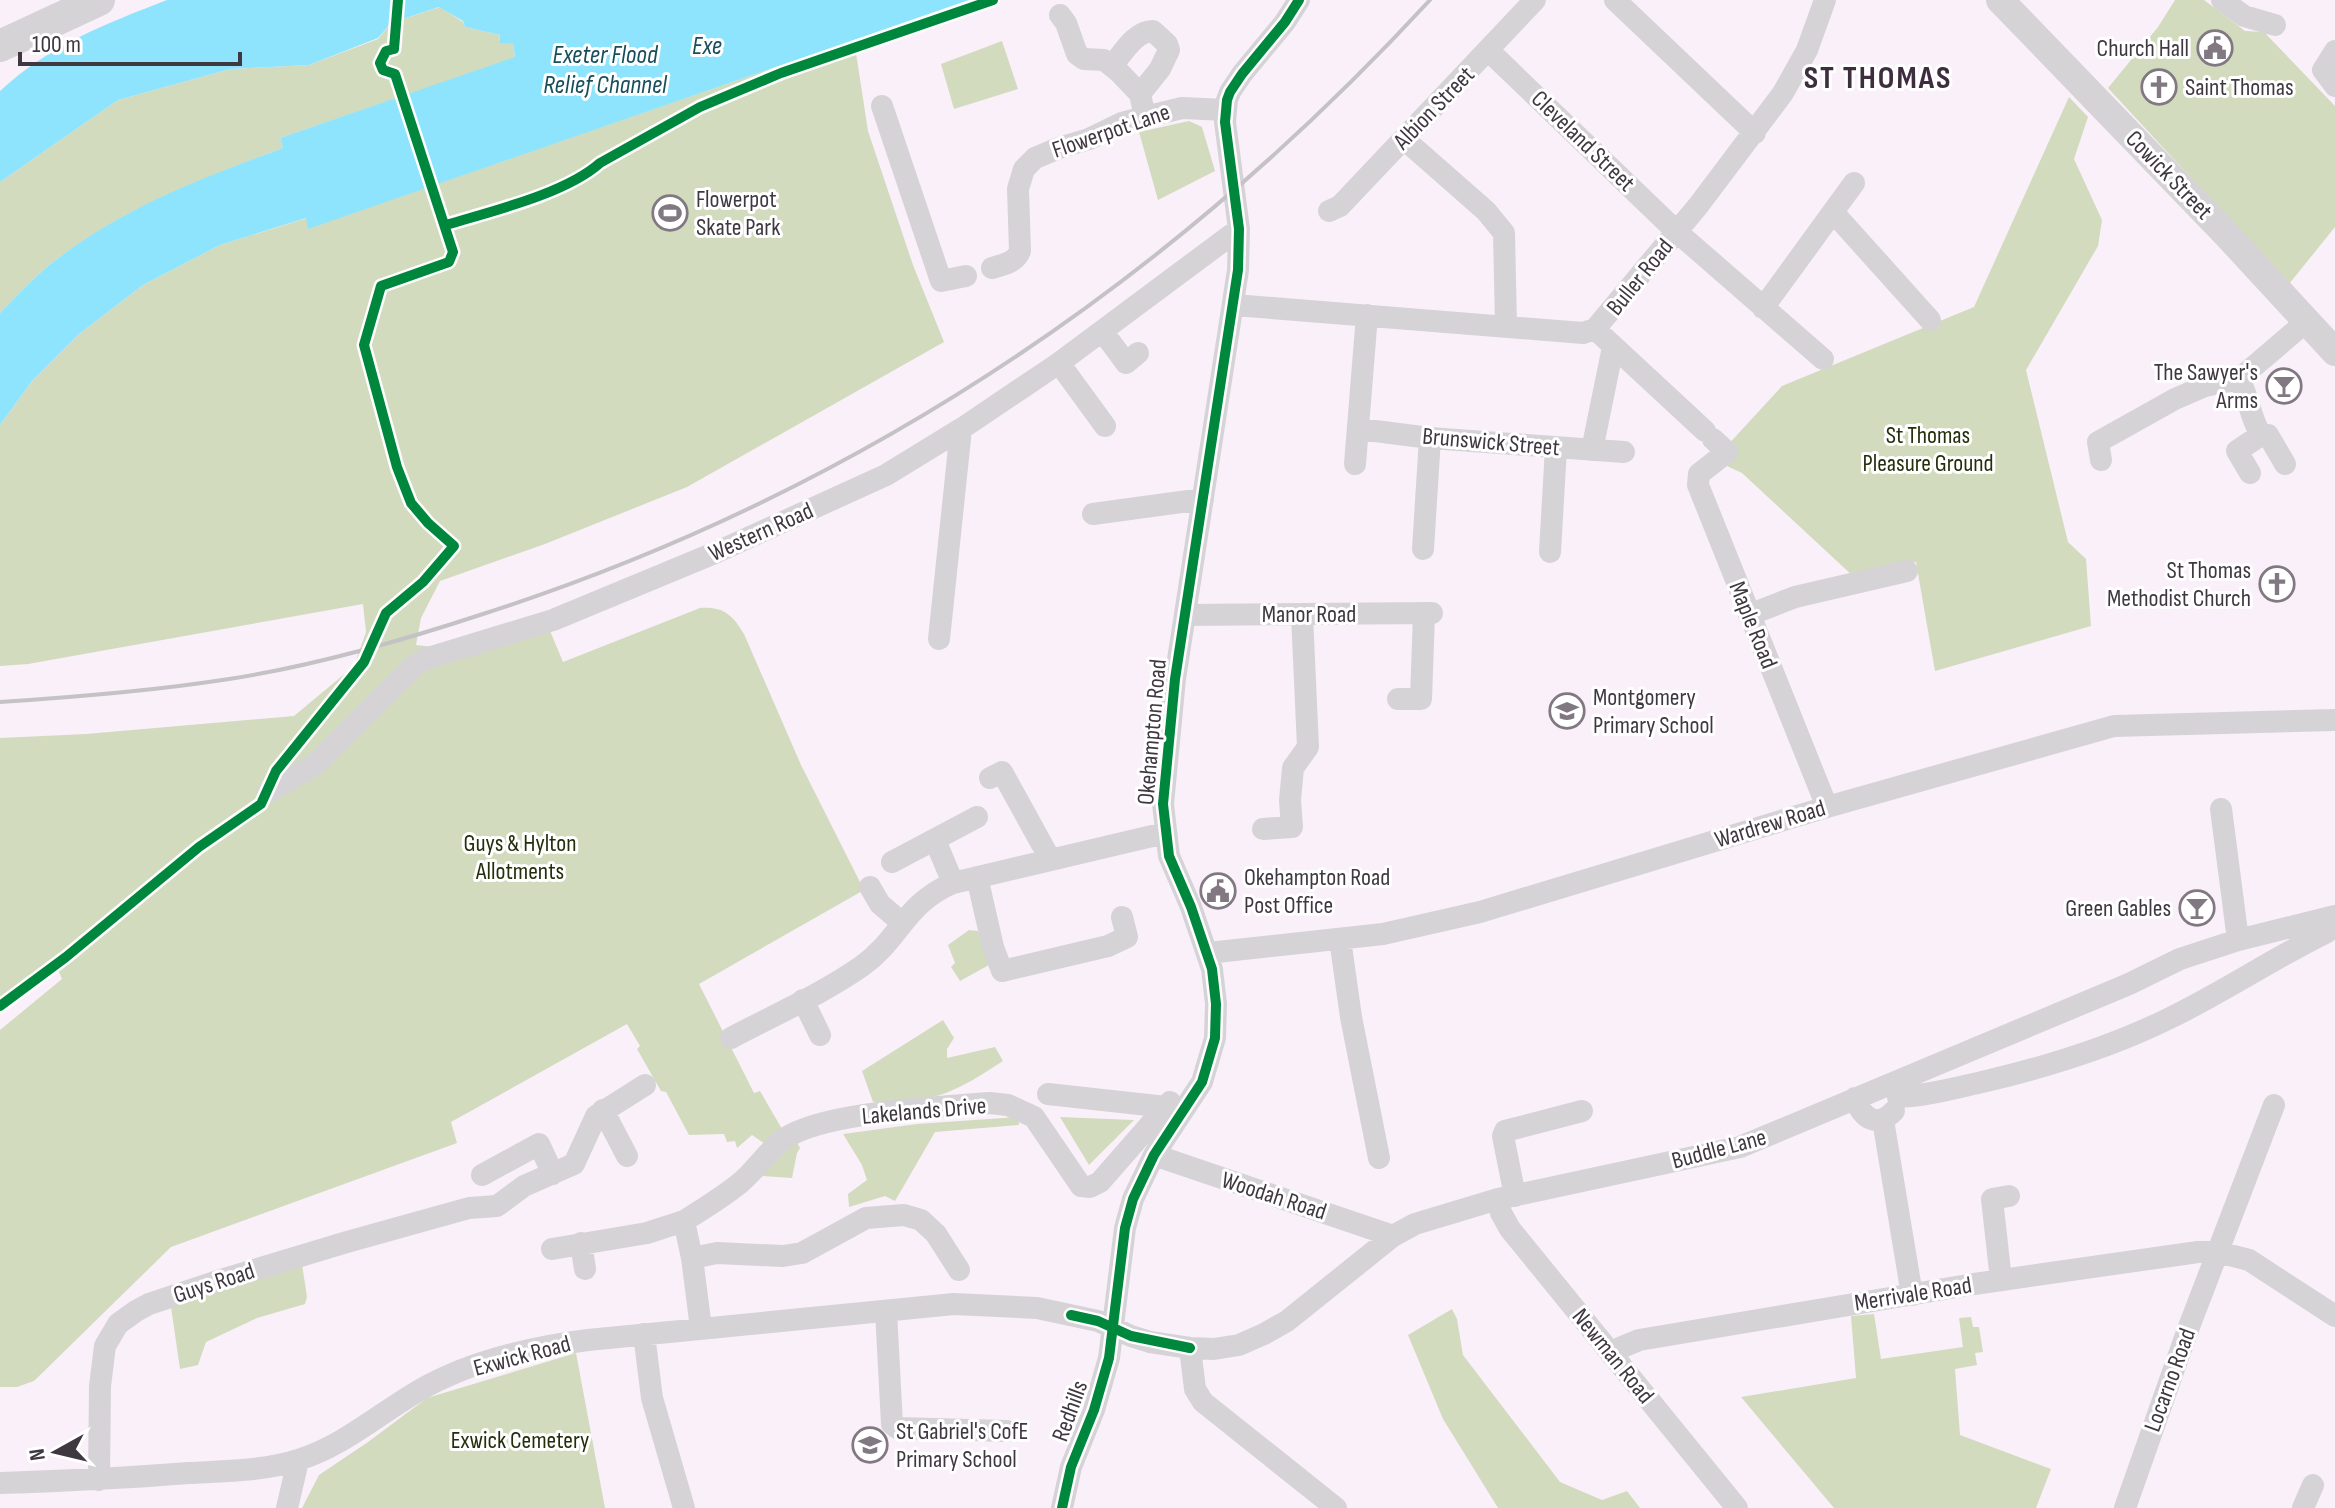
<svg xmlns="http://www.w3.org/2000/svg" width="2335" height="1508" font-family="'Sofia Sans Condensed',sans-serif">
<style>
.green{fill:#d2dbbe}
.water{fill:#8ee4fd}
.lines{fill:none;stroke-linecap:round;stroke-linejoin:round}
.minor{stroke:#d6d3d7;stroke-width:22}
.major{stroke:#d6d3d7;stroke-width:28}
.highway{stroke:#d6d3d7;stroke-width:32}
.rail{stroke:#c5c2c5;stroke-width:4}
.cycleway-casing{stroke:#fff;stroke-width:15}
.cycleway{stroke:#00873e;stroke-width:10}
.labels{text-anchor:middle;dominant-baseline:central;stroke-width:6;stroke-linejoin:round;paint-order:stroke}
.poi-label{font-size:24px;fill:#403841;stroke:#fff;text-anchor:start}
.street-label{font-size:24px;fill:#403841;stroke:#fff}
.park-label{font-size:24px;fill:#222f0a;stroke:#fff}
.water-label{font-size:26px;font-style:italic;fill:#174e5b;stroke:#fff}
.district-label{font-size:32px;font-weight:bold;letter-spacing:2px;fill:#3e2d3f;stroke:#fff}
</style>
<rect width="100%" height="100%" fill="#faf0fa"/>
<path class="green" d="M2175,0H2204L2245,31L2264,32L2335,106V227L2289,284L2108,88L2158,27Z
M440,7L463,22L465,27L500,35L499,42L513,44L515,58L280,138L283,148C200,179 124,208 53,262C34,277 17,296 0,313V182L118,100L230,69L309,65L378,39L391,23Z
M854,40L868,131L913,265L944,342L687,487L545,544L440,581L421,618L416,645L442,648L548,626L563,662L700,608C723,606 733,615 744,634L801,765L864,890L699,984L754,1093L760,1091L782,1129L795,1139L800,1148L797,1153L792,1178L761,1176L765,1144L752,1135L737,1148L735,1141L727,1142L724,1134L689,1135L666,1092L661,1091L637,1049L640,1046L627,1024L451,1122L457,1143L171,1247L34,1381L17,1387H0V1030L62,979L59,972L48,971L0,1011V738L86,734L294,716L354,666L366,632L363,604L28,664L0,666V425L32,381L79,334L143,285L220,245L307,218L309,228Z
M1002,41L1018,89L954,109L941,64Z
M2069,97L2088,117L2074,159L2102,220L2098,246L2026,370L2068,542L2086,559L2091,626L1935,671L1916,562L1854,577L1742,473L1714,460L1782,386L1974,307Z
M1189,121L1202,127L1215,171L1158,200L1139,132Z
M969,930L978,931L989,965L960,981L951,967L955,963L948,945Z
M943,1020L954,1038L947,1049V1058L995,1047L1003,1061C954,1093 933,1104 873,1102L862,1071Z
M1018,1117L1019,1125L935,1132L895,1201L885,1196L849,1207L848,1194L867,1180L862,1165L843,1134L917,1124Z
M1060,1117L1134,1120L1089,1165Z
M302,1264L307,1297L305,1304L257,1318L206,1342L198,1365L180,1369L171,1307Z
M1452,1309L1457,1319L1463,1355L1560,1482L1602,1500L1627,1491L1640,1508H1498L1443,1419L1408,1335Z
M1874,1314L1881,1359L1963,1347L1959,1318L1971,1317L1973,1327H1979L1983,1352L1975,1353L1977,1365L1955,1369L1960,1435L2051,1469L2036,1508H1834L1741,1397L1856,1378L1851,1316Z
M576,1353L605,1508H302L319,1475L368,1442L427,1398Z"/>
<path class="water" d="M167,0H969L308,229L306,218L220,245L143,285L79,334L32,381L0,425V313C17,296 34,277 53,262C125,207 199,179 283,148L280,138L515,57L513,44L499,43L500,35L465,27L463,21L439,7L391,23L378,38L309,65L230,69L118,100L0,182V91C50,45 105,24 167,0Z"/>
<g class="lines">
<path class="minor" d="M1615,0L1755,133
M2222,0L2244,16L2275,25
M1060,15L1066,23L1077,54L1084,59L1104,60L1119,72L1140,94L1145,117
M1488,50L1677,232L1823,359
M2335,51L2323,70L2335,86
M1112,66C1123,53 1135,31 1153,31L1167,44L1169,50L1160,69L1140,94
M882,106L941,281L966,276
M1404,139L1486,211L1504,233L1506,325
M1329,211L1340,206L1535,0
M1833,212L1930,320
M992,268C1004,264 1015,263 1020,251L1018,189L1024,169L1035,158L1059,148L1089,139L1122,123L1145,117L1182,108L1226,110
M1234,305L1583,333L1595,329L1698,206L1783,93L1807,50L1825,0
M1763,308L1854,183
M1595,329L1705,431
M1103,332L1126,363L1138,353
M1059,363L1105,426
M2239,379C2249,397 2250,418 2261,435H2268L2285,464
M1359,429L1430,438L1624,452
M1713,439L1727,452L1699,474L1698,485L1827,807
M1592,450L1613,347
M2101,460L2098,442L2175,399L2205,386L2239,379L2307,321
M1355,464L1367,315
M2250,473L2237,451L2261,435
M1093,514L1203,499
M1423,549L1430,438
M1550,552L1556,448
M1185,615L1432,613
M1749,615L1795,597L1907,571
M939,639L961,429
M1398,699H1421L1424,613
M990,778L1002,772L1050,859
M268,792L316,764L414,666L425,659L553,620L717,552L886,475L961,429L1059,363L1239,229
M2221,809L2238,940
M1263,829L1292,827L1290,800L1293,768L1308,747L1302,615
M935,840L953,883
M892,862L977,817
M977,877L993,947L1002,971L1108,946L1127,937L1122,917
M870,887L880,904L901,922
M1340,939L1351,1017L1379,1158
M1208,953L1383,934L1480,912L1827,807L2114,726L2335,720
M803,1000L820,1035
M731,1038C774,1015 822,994 862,966C901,938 904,904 953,883L1165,833
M1048,1094L1166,1107
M1898,1097C1926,1096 1955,1088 1982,1082C2047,1067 2112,1047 2172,1017C2225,991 2274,958 2327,932
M1855,1098C1862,1118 1877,1129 1894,1111
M603,1110L627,1156
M1883,1120L1912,1295
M1154,1155L1393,1236
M482,1175L539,1144L553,1174
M1515,1196L1503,1136L1505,1131L1582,1111
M1498,1199L1501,1213L1510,1229L1737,1508
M581,1243L585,1269
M552,1249L647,1233L684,1221
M692,1258L717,1253L783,1256L802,1253L866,1218L904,1215L921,1220L936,1234L959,1270
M2001,1280L1992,1199L2009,1196
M886,1311L892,1424L897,1428L1007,1431
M701,1328L692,1258L684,1221C703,1209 723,1197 740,1183C756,1170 767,1151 784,1139C822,1112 940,1107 990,1103L1008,1105L1034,1117L1081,1186L1090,1187L1100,1182L1170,1102
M644,1334L652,1398L684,1508
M1190,1348L1195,1389L1203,1402L1336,1508
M1612,1355L1620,1348L1639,1340L1974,1284L2198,1252H2218L2249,1260L2335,1316
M99,1480L100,1386L105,1346L118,1324L136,1311L149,1304L224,1279L347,1242L469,1208L497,1206L524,1186L574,1164L596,1116L645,1085
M0,1483C63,1481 126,1478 189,1473C225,1471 264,1471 298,1460C342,1447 380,1413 420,1390C468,1362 533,1347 588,1340L954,1304L1037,1308L1098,1321L1131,1336L1150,1342L1190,1348L1214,1349L1239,1345L1264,1334L1287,1321L1393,1236L1415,1224L1498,1199L1740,1147L2129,984L2180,959L2238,940L2335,916
M287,1508L298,1461
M1062,1508L1071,1467L1094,1410L1109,1358L1125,1228L1133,1199L1154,1155L1202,1082L1215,1038L1216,1004L1212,969L1191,907L1169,856L1163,804L1175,679L1238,270L1239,229L1225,122L1227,100L1230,92L1242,74L1285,22L1299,0
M2125,1508L2187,1332L2274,1105
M2303,1508L2313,1485"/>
<path class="major" d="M2000,0L2227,235L2335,352"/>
<path class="highway" d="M0,46L99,0"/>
<path class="rail" d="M0,702C77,697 153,691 229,679C314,666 401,641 483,614C853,495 1167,285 1430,0"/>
<defs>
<path id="cycleway" d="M446,225C492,211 565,194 600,163L700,107L781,73L993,0
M0,1006L66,957L199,847L261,804L276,771L364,662L386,613L423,582L454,546L428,523L411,503L397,467L364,345L381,286L449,262L453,252L395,74L383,70L380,63L386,51L394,49L398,0
M1071,1315L1098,1321L1131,1336L1190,1348
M1062,1508L1071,1467L1094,1410L1109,1358L1125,1228L1133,1199L1154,1155L1202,1082L1215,1038L1216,1004L1212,969L1191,907L1169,856L1163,804L1175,679L1238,270L1239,229L1225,122L1227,100L1230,92L1242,74L1285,22L1299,0"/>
</defs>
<use href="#cycleway" class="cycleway-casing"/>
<use href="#cycleway" class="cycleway"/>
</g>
<defs>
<symbol id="civic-ring" viewBox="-11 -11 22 22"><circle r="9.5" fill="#fff" stroke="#817882" stroke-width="1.5"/><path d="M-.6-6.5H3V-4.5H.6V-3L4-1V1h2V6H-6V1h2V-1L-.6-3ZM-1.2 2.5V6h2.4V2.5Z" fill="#817882"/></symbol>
<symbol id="church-ring" viewBox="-11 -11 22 22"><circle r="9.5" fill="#fff" stroke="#817882" stroke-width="1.5"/><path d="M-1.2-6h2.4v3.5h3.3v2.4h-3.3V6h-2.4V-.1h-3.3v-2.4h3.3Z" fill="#817882"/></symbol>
<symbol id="stadium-ring" viewBox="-11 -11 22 22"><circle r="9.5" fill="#fff" stroke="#817882" stroke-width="1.5"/><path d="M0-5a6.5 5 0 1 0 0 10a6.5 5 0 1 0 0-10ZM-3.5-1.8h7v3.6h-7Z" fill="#817882"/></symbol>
<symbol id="bar-ring" viewBox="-11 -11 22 22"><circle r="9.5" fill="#fff" stroke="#817882" stroke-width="1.5"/><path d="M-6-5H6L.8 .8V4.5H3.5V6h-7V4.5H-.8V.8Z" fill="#817882"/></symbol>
<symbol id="school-ring" viewBox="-11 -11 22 22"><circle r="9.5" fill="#fff" stroke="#817882" stroke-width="1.5"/><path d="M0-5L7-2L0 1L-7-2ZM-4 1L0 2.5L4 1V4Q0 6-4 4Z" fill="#817882"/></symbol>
</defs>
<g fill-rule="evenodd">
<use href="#civic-ring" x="2195" y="28" width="40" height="40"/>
<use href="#church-ring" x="2139" y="67" width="40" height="40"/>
<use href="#stadium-ring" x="650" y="193" width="40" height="40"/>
<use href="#bar-ring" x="2264" y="366" width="40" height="40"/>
<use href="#church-ring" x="2257" y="564" width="40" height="40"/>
<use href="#school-ring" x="1547" y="691" width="40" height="40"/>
<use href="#civic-ring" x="1198" y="871" width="40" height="40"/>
<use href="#bar-ring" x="2177" y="888" width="40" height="40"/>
<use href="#school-ring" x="850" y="1425" width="40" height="40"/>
</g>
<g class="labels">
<g class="poi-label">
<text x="2189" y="48" text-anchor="end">Church Hall</text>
<text x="2185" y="87">Saint Thomas</text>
<text x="696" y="199">Flowerpot<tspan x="696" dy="28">Skate Park</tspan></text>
<text x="2258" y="372" text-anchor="end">The Sawyer's<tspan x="2258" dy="28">Arms</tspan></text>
<text x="2251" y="570" text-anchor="end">St Thomas<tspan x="2251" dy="28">Methodist Church</tspan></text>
<text x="1593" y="697">Montgomery<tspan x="1593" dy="28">Primary School</tspan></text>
<text x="1244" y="877">Okehampton Road<tspan x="1244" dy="28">Post Office</tspan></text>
<text x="2171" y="908" text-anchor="end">Green Gables</text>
<text x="896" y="1431">St Gabriel's CofE<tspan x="896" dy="28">Primary School</tspan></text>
</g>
<g class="street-label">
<text transform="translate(1434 108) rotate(-46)">Albion Street</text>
<text transform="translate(1111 131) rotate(-19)">Flowerpot Lane</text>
<text transform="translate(1583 141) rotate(44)">Cleveland Street</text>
<text transform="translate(2169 175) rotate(46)">Cowick Street</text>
<text transform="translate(1640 277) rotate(-51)">Buller Road</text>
<text transform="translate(1491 442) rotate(5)">Brunswick Street</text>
<text transform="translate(761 532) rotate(-24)">Western Road</text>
<text x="1309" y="614">Manor Road</text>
<text transform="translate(1753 625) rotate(68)">Maple Road</text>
<text transform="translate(1152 732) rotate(-85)">Okehampton Road</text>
<text transform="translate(1770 824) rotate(-17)">Wardrew Road</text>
<text transform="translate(924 1111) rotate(-5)">Lakelands Drive</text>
<text transform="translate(1719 1149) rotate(-15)">Buddle Lane</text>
<text transform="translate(1274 1196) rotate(18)">Woodah Road</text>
<text transform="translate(214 1283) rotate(-18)">Guys Road</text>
<text transform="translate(1913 1294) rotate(-9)">Merrivale Road</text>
<text transform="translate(522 1356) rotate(-15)">Exwick Road</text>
<text transform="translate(1613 1356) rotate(51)">Newman Road</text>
<text transform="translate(2170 1380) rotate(-70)">Locarno Road</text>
<text transform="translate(1070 1411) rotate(-70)">Redhills</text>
</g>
<g class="park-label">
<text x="1928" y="435">St Thomas<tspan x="1928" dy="28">Pleasure Ground</tspan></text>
<text x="520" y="843">Guys &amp; Hylton<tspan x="520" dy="28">Allotments</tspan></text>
<text x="520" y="1440">Exwick Cemetery</text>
</g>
<g class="water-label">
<text x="707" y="46">Exe</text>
<text x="605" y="55">Exeter Flood<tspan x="605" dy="30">Relief Channel</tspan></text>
</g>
<g class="district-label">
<text x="1878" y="78">ST THOMAS</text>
</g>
</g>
<g transform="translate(56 1452) rotate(262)" stroke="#ffffff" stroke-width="6" paint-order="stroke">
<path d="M0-6L14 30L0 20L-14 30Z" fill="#403841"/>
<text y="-12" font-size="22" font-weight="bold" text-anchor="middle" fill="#403841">N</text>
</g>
<path d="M20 52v12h220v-12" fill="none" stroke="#403841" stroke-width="4"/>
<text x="32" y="52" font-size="24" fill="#403841" stroke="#ffffff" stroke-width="6" paint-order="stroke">100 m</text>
</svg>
